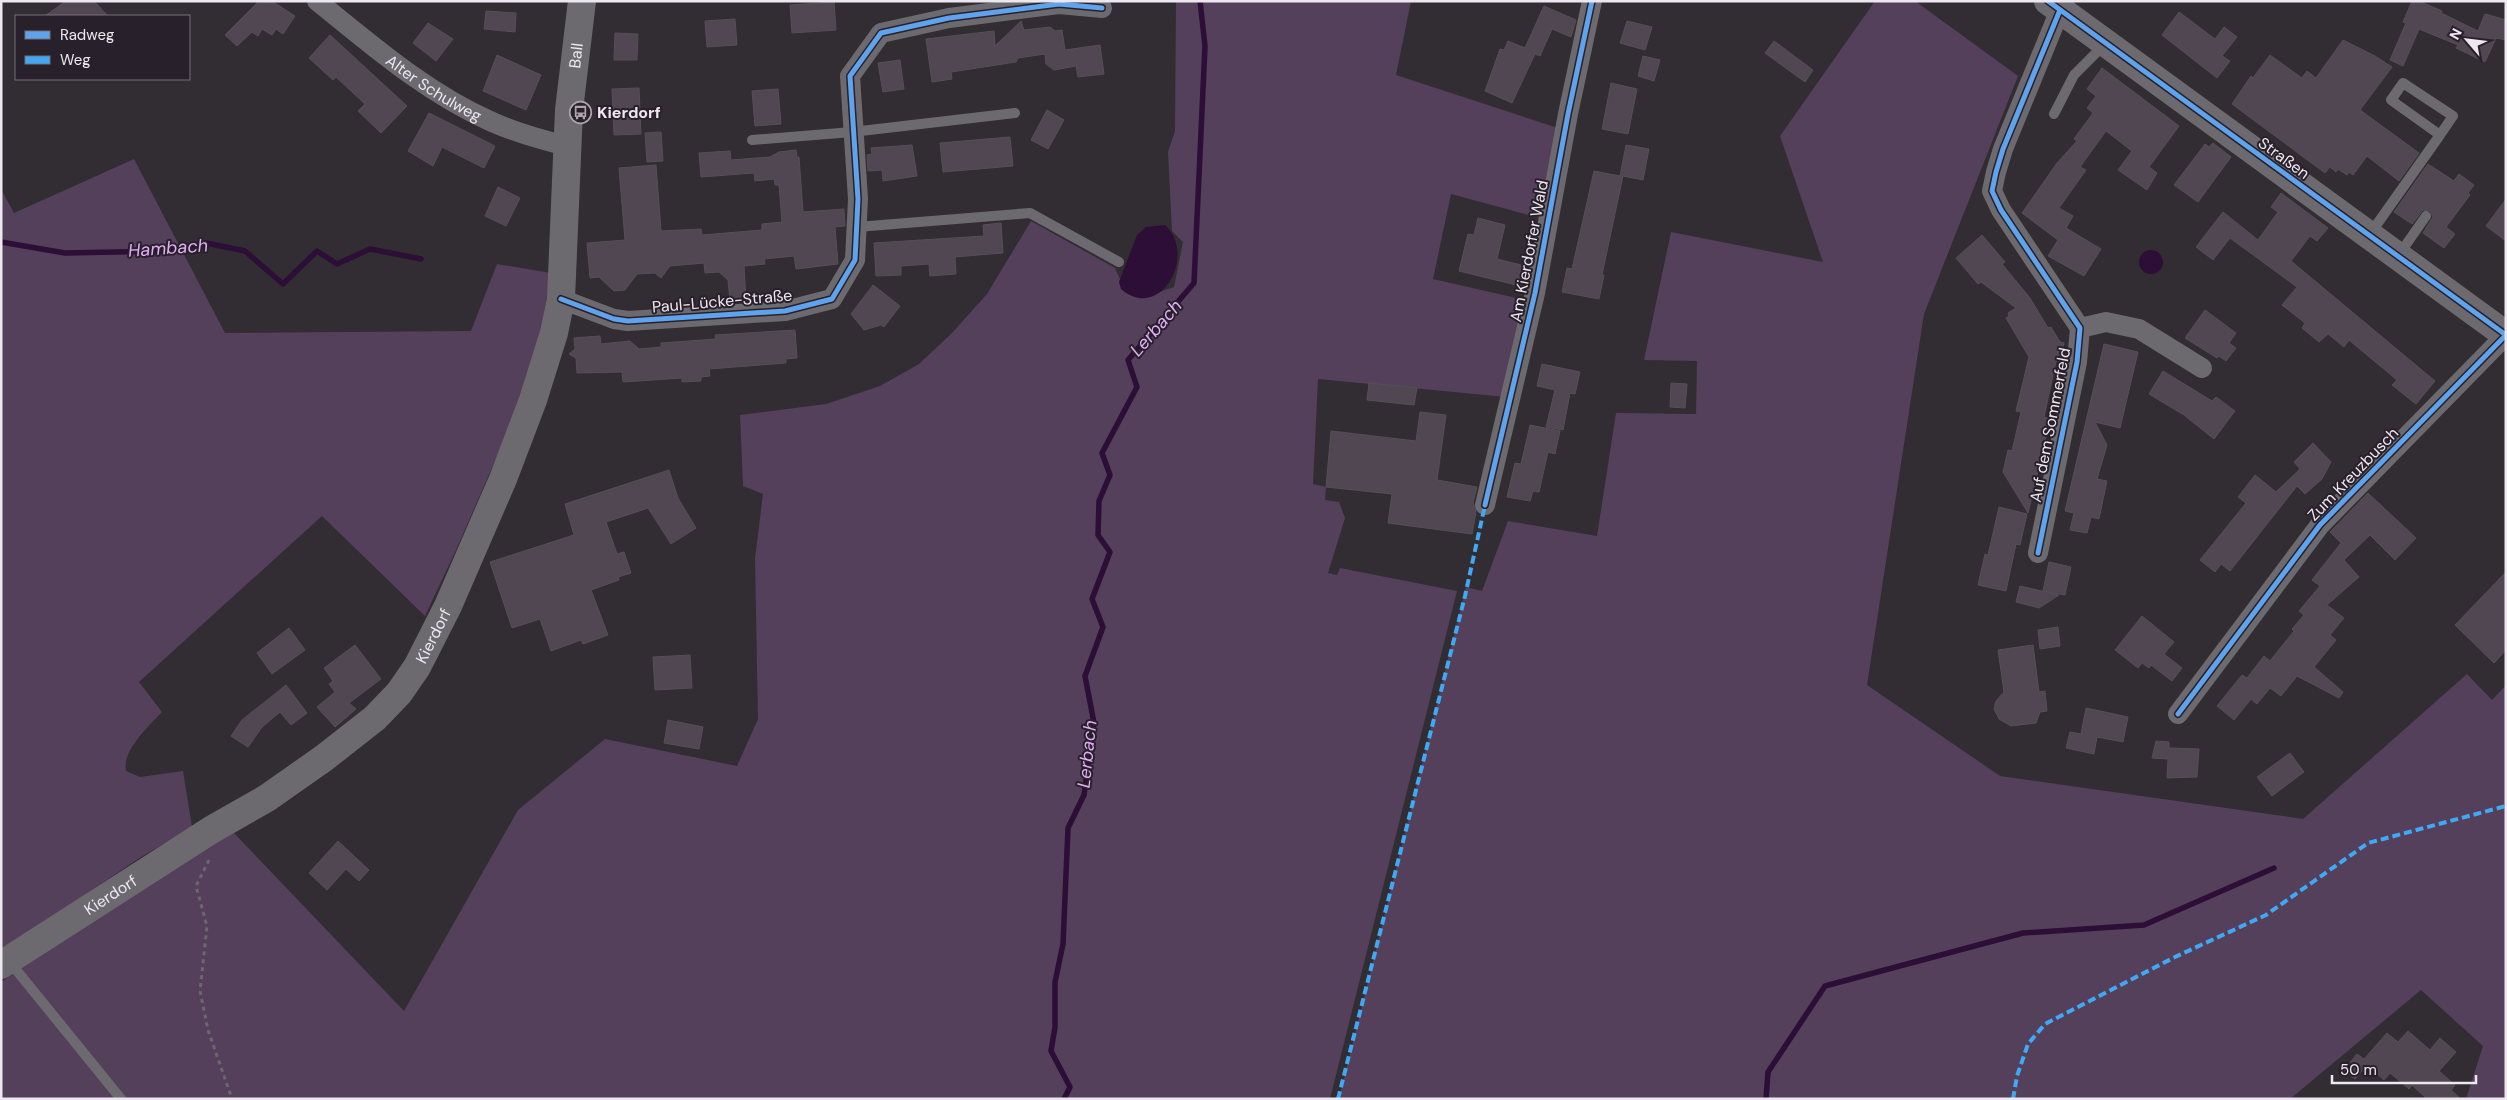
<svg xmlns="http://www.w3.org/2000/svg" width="2507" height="1100" font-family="'DM Sans',sans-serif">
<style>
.green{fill:#54405b}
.water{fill:#2d0e37}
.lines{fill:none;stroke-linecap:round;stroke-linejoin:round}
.stream{stroke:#2d0e37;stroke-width:5.5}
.building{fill:#504752;stroke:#545055}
.path{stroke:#6b686c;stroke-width:3;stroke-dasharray:4 4;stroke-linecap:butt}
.service{stroke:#6d6a6f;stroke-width:10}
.minor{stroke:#6d6a6f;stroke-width:20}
.secondary{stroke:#6d6a6f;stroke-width:28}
.quiet{stroke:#3fa9f5;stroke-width:4;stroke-dasharray:8 4;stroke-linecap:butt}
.cycleway-casing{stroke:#28212b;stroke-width:8}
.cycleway{stroke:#60a3ed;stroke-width:5}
.labels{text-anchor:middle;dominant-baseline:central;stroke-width:4;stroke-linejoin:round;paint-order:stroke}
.street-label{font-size:16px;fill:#ede7ef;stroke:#28212b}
.poi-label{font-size:16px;font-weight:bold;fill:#ede7ef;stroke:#28212b;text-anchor:start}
.water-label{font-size:18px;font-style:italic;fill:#e4aef7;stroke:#28212b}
</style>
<rect width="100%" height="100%" fill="#312d32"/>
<path class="green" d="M1176,1H1411L1396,75L1558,128L1540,218L1451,194L1433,279L1525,300L1506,397L1318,379L1313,484L1326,487L1325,500L1339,502L1345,518L1328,573L1337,575L1340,568L1457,591L1330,1099H1V982L196,853L234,833L404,1011L518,810L605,739L737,766L758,719L755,559L763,494L743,486L740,415L826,404L880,386L919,364L952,333L987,294L1031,221L1115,268L1120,279L1145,297L1174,287L1183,242L1172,231L1168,152L1175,131Z
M1875,1H1915L2018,76L1924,314L1867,685L2000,776L2303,819L2467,674L2492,700L2506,685V1099H2466L2483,1046L2421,990L2290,1099L1339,1098L1466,587L1482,591L1508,521L1597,536L1616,413L1696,414L1697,361L1644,360L1671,232L1823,262L1780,136Z
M134,159L225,333L471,331L497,264L551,273L538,348L524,394L457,548L425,616L322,516L139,682L162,712C149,726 122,750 126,771L140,777L183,771L192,827L141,857L1,951V189L14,213Z"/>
<path class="water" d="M1165,225C1198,255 1160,323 1121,289L1119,282L1137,235L1146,227Z
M2139 262a12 12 0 1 1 24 0a12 12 0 1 1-24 0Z"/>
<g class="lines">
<path class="stream" d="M1,242L65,253L167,251L206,243L245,251L283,284L317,251L337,264L370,249L421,259
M1064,1099L1070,1087L1051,1051L1055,1027V982L1063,944L1068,828L1084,795L1094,723L1085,676L1103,627L1092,599L1110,552L1098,535L1099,501L1110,475L1102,453L1137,387L1128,360L1194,283L1205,46L1200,1
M1766,1099L1768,1072L1825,986L2023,933L2144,925L2274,868"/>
</g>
<path class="building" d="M66,1H94L108,16H45Z
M259,1H272L295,16L283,34L276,29L272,35L262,29L258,36L252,32L237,46L225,35Z
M2412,1H2419L2442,11L2441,13L2478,31L2485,14L2506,20V40L2496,38L2485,62L2456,48L2458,45L2419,29L2403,66L2390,60L2406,23L2403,22Z
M834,2L836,30L792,33L790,5Z
M1544,6L1576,20L1571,37L1552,29L1540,56L1535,54L1512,103L1485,91L1500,49L1504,50L1508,41L1525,48Z
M486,11L516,13L515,32L484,29Z
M2179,12L2215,39L2224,27L2237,37L2222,56L2230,61L2217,78L2162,35Z
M735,19L737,45L707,47L705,21Z
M1021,21L1024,30L1050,27L1055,31L1062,30L1065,50L1100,45L1104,74L1078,77L1076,66L1054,70L1046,64L1045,54L1018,58L1016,62L951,72L952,79L932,82L926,39L994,31L995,46Z
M1627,21L1652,27L1645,50L1620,43Z
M428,23L453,39L436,61L413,43Z
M615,33L638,34L637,60H614Z
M330,35L407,106L381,133L358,111L365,104L336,77L333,80L309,58Z
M2343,40L2375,56L2392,67L2360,110L2419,153L2399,181L2367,156L2353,175L2349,172L2347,175L2338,169L2336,172L2330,167L2325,173L2232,104L2251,76L2253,78L2270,55L2302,78L2307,71L2316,78Z
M1774,41L1813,70L1805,82L1765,53Z
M497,55L541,75L526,110L483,91Z
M1643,56L1660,60L1654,81L1638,76Z
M900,60L904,89L883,92L878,63Z
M2102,68L2179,126L2149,167L2157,173L2147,190L2118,170L2132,151L2106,131L2080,167L2086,170L2059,208L2073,216L2066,228L2101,249L2084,276L2048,256L2058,240L2022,213L2057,163L2077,141L2074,139L2093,113L2087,108L2096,96L2087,89Z
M1611,83L1637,89L1628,134L1602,129Z
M639,88L641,134L614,135L612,89Z
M778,89L781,124L755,126L752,91Z
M1047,110L1064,120L1048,149L1031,140Z
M429,113L495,146L484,168L442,147L433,166L408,151Z
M661,132L663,161L647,162L645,133Z
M1010,137L1013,166L943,172L940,143Z
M2213,143L2231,157L2198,202L2174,185L2205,144L2209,147Z
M912,145L917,176L883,181L882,170L868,171L867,155L872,154L871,148Z
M1626,145L1649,149L1643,180L1623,176L1602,275H1604L1599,299L1562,292L1567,268L1572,269L1594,171L1620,176Z
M796,150L797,157H799L803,212L844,209L845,226L835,227L838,264L796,269L794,256L764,259L765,264L744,266L746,301L730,302L728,280L719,272L705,273L704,263L670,266L661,278L655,273L637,274L625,290L614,291L599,277L590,278L587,243L625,240L619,168L656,165L661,231L701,229L702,235L762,230V224L782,222L779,185H775L774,179L755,181L754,173L701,177L699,153L730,151L731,160L770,157L779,152Z
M2428,164L2454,181L2459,174L2474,185L2468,193L2470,195L2446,227L2455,234L2444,248L2423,233L2433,217L2430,211L2423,210L2412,224L2394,212Z
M498,187L520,198L506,226L485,216Z
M2281,193L2328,228L2317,241L2310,236L2291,261L2435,381L2416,404L2392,385L2397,380L2349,340L2344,347L2328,334L2319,342L2302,328L2305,323L2282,305L2297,287L2230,238L2213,260L2196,247L2223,212L2258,240L2278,212L2271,207Z
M2506,199V241L2486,226Z
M1478,218L1505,225L1497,259L1525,266L1520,286L1459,271L1468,234L1474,235Z
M1001,223L1003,253L955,257L956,274L930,276L929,264L901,266V275L876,276L874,243L984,236L983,225Z
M1982,235L2005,262L2002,264L2030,298L2048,328L2051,327L2060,342L2064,343L2060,361H2056L2044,417L2050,419L2028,513L2003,472L2008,450L2012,451L2021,412L2016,411L2029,357L2006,318L2009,316L2008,313L2016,308L1981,282L1978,284L1956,258Z
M873,285L900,306L884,327L881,325L864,330L851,314Z
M2205,310L2236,333L2229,343L2236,348L2226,361L2219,356L2217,358L2185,338Z
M795,330L797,358L786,359V363L709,369L710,376L701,377V381L682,382V378L623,382L622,372L577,373L576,358L569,354L575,349L574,338L600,336L601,344L630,341L639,349L661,347V343L716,339L715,335Z
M2104,344L2138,352L2120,428L2095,422L2107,445L2097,479L2107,481L2099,519L2091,517L2087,533L2070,530L2074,513L2065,511Z
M1542,364L1580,372L1575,394L1570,393L1563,430L1546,427L1555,390L1537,386Z
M2163,371L2212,401L2216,397L2235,411L2214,439L2184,415L2149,394Z
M1369,383L1417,388L1414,405L1367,400Z
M1671,383L1687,384L1685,408L1670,407Z
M1420,412L1446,415L1437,480L1477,487L1473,502L1476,512L1472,534L1388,523L1392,494L1326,487L1331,431L1416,441Z
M1530,425L1560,431L1555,454L1548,452L1539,492L1533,491L1530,501L1507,497L1515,463L1521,464Z
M2313,443L2331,462L2322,479L2305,494L2297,486L2230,571L2221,564L2215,572L2200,560L2246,503L2238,497L2255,475L2276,492L2300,469L2294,462Z
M669,470L678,498L696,528L671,544L648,508L606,522L617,554L624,552L631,573L618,577L619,580L591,590L608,635L583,644L581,640L551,651L540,619L512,628L490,562L574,535L565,504Z
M2368,493L2416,538L2395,560L2370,535L2344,560L2359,577L2327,605L2344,618L2330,635L2336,640L2314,667L2343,692L2339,698L2297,676L2281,696L2270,688L2257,704L2251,699L2234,720L2217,706L2242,675L2247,678L2264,656L2270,661L2294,631L2292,629L2304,615L2299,611L2320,586L2312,580L2341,543L2330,532Z
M1999,507L2027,514L2020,545L2016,544L2006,591L1978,585L1985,554L1988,555Z
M2049,562L2071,567L2065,595L2043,591Z
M2506,572V650L2494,663L2455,625Z
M2020,586L2059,595L2039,608L2016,602Z
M2142,616L2174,642L2164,654L2182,668L2172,681L2151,665L2149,668L2142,663L2138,668L2115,650Z
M2058,627L2060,646L2040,649L2038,630Z
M289,628L305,650L272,674L257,653Z
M355,645L381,679L349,703L356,709L335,727L317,707L335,692L329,684L333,681L324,668Z
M2033,645L2039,692L2045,691L2047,711L2040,712L2036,723L2011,726L1999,719L1994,709L1996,701L2004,692L1998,650Z
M690,655L692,688L655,690L653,657Z
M286,685L307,713L291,725L280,712L262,727L248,747L231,736L242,720Z
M2086,708L2128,717L2123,742L2097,737L2094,754L2066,748L2070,732L2081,734Z
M668,720L703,727L699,749L664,743Z
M2156,741L2169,742V748L2199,749L2197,777L2167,778L2168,759L2152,758Z
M2290,753L2304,772L2272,796L2257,777Z
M338,841L369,870L359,881L346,869L327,890L309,873Z
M2408,1031L2430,1050L2440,1038L2456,1052L2439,1071L2455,1085L2451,1090L2461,1099H2427L2412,1085L2409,1089L2390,1073L2384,1080L2367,1065L2355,1079L2344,1070L2357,1054L2364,1059L2387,1033L2398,1042Z"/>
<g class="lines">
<path class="path" d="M209,860L196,886L207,926L200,991L208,1030L232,1099"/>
<path class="service" d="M2403,83L2453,116L2440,135L2391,100Z
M2054,114L2074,75L2105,44
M752,140L852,132L1015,113
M857,227L1030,213L1119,262
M2370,234L2440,135
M2398,256L2426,216
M9,961L121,1099"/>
<g class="minor">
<path id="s1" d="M317,1C372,45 425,92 490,121C514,132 540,139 566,146"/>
<path d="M561,299L614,319L628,321L785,311L832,299L855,260L858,199L850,76L881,33L949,18L1059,4L1102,8"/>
<path d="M2080,328L2106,322L2139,329L2202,368"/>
<path d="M1485,505L1535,293L1568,114L1592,1"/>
<path d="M2038,553L2077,362L2080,328L2001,210L1992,191L1996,172L2003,149L2060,10"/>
<path d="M2178,714L2320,525L2506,335"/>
</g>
<g class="secondary">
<path d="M2048,1L2506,335"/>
<path id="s2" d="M1,965L211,830L267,798L324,758L375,718L399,693L417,667L448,606L503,479L533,400L554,333L561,299L569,110L582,1"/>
</g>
<path class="quiet" d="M1338,1099L1465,596L1485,505
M2013,1099L2017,1076L2028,1044L2045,1024L2175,957L2266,915L2368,843L2506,806"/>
<defs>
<path id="cycleway" d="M2048,1L2506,335
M561,299L614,319L628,321L785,311L832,299L855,260L858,199L850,76L881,33L949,18L1059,4L1102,8
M1485,505L1535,293L1568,114L1592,1
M2038,553L2077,362L2080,328L2001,210L1992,191L1996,172L2003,149L2060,10
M2178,714L2320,525L2506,335"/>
</defs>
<use href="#cycleway" class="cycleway-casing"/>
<use href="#cycleway" class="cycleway"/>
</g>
<defs>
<symbol id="bus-ring" viewBox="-11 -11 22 22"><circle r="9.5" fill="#28212b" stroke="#aba6ad" stroke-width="1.5"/><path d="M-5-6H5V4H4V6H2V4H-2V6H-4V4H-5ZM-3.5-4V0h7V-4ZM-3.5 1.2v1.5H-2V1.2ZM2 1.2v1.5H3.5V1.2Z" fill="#aba6ad"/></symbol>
</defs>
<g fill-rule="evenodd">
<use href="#bus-ring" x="568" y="100" width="25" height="25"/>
</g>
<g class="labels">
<g class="street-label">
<text stroke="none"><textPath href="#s2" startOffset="1155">Ball</textPath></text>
<text stroke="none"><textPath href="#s1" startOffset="146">Alter Schulweg</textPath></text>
<text transform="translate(2284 158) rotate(36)">Straßen</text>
<text transform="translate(1529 251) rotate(-79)">Am Kierdorfer Wald</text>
<text transform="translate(722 301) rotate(-5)">Paul-Lücke-Straße</text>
<text transform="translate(2050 425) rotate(-79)">Auf dem Sommerfeld</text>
<text transform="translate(2353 474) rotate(-46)">Zum Kreuzbusch</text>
<text stroke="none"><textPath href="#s2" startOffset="550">Kierdorf</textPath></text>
<text stroke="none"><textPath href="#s2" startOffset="130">Kierdorf</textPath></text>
</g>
<g class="poi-label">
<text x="597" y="112">Kierdorf</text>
</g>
<g class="water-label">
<text transform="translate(168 248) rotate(-4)">Hambach</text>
<text transform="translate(1156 328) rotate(-49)">Lerbach</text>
<text transform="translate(1087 754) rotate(-84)">Lerbach</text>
</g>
</g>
<rect width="2507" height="1100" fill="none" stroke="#ede7ef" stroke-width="5"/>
<rect x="15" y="15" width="175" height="65" fill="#28212b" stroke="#777079"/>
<rect x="25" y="31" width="25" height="8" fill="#60a3ed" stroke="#777079"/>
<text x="60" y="40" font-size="15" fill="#ede7ef">Radweg</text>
<rect x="25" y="56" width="25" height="8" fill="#3fa9f5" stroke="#777079"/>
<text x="60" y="65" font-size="15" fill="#ede7ef">Weg</text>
<g transform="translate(2467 40) rotate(298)" stroke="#28212b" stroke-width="4" paint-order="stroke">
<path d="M0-4L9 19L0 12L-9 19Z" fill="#ede7ef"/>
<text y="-8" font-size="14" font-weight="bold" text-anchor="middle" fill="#ede7ef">N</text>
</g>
<path d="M2332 1075v8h144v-8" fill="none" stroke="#ede7ef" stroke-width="2.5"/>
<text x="2340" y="1075" font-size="15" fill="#ede7ef" stroke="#28212b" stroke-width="4" paint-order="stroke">50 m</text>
</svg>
